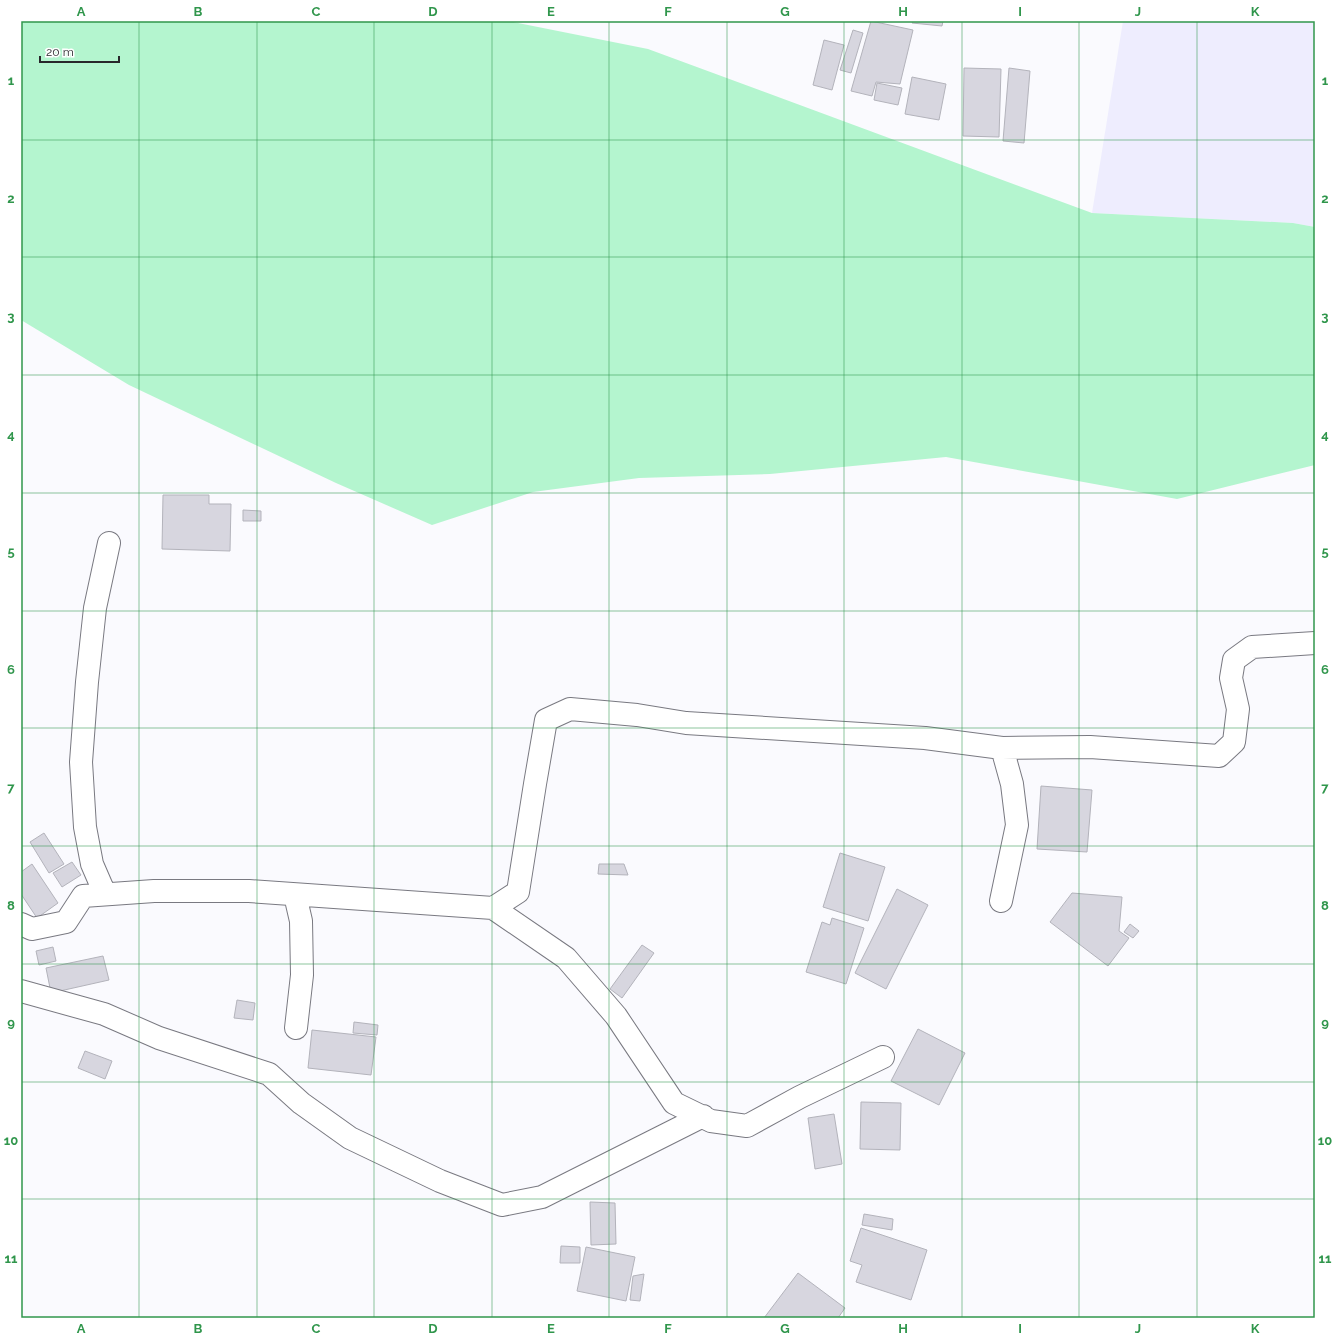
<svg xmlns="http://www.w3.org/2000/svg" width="1336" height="1339" font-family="Raleway,sans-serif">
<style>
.built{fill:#eeedfe}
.green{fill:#b4f5cf}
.building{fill:#d7d6df;stroke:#b3b3bb}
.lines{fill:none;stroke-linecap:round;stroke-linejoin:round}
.minor-casing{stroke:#797981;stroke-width:24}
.minor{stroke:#fff;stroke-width:22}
.grid{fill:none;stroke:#30964c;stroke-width:1;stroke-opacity:0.55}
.neatline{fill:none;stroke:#30964c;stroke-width:1.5}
.grid-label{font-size:13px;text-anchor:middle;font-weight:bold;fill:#30964c}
</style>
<rect width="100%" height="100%" fill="#fafafe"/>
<path class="built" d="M1123,21H1315V227L1293,223L1092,213Z"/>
<path class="green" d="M21,21H508L648,49L1092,213L1293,223L1315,227V465L1177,499L946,457L770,474L639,478L533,492L432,525L336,483L129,385L21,320Z"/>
<path class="building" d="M871,21L913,30L900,84L876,82L872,96L851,91Z
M913,21H943L942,26L912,23Z
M853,30L863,33L851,73L840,70Z
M824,40L844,45L832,90L813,85Z
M964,68L1001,69L999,137L963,136Z
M1009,68L1030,71L1024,143L1003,141Z
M912,77L946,84L939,120L905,114Z
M877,83L902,88L898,105L874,100Z
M163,495H209V504H231L230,551L162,549Z
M243,510L261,511V521H243Z
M1041,786L1092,790L1087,852L1037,849Z
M44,833L64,864L49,873L30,842Z
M840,853L885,867L868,921L823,907Z
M72,862L81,875L62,887L53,873Z
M32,864L58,903L37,918L21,894V872Z
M599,864H624L628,875L598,874Z
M897,889L928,905L886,989L855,973Z
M1072,893L1122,897L1119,931L1129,938L1108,966L1050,922Z
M832,918L864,928L846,984L806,972L822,922L830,925Z
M1130,924L1139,931L1133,938L1124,932Z
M642,945L654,953L622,998L610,989Z
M53,947L56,961L39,965L36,951Z
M103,956L109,980L51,993L46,968Z
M237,1000L255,1003L253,1020L234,1018Z
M354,1022L378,1025L377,1035L353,1033Z
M918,1029L965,1053L939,1105L891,1081Z
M312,1030L376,1037L371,1075L308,1068Z
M85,1051L112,1061L105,1079L78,1068Z
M861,1102L901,1103L900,1150L860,1149Z
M834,1114L842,1164L815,1169L808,1118Z
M590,1202L615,1203L616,1244L591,1245Z
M864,1214L893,1219L892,1230L862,1225Z
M861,1228L927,1250L911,1300L856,1282L862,1265L850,1261Z
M561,1246L580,1247V1263H560Z
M586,1247L635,1257L626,1301L577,1291Z
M798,1273L845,1308L838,1318H764Z
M644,1274L640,1301L630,1300L633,1276Z"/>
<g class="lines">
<defs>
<path id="minor" d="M105,894L92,864L85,827L81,762L87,682L95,608L109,543
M295,895L301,921L302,975L296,1028
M1001,901L1017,825L1012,784L1002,748
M493,908L518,892L535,784L546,720L570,709L637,715L686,723L925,738L1002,748L1090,747L1219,756L1234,742L1238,709L1231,678L1234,660L1252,647L1315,643
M21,924L32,929L66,922L83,896L154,891H249L493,908L566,958L616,1016L674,1103L711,1121L747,1126L800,1097L883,1057
M21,991L104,1014L159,1038L269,1074L301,1103L350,1138L440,1181L502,1205L542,1197L703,1116"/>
</defs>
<use href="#minor" class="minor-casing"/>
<use href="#minor" class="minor"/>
</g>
<path class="grid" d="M139,21V1318M257,21V1318M374,21V1318M492,21V1318M609,21V1318M727,21V1318M844,21V1318M962,21V1318M1079,21V1318M1197,21V1318M21,140H1315M21,257H1315M21,375H1315M21,493H1315M21,611H1315M21,728H1315M21,846H1315M21,964H1315M21,1082H1315M21,1199H1315"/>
<rect width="1336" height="1339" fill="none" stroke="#ffffff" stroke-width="44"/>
<path d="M40 56v6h79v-6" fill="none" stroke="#28272b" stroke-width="2"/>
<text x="46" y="56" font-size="12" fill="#28272b" stroke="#ffffff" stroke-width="3" paint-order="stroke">20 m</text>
<rect x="22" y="22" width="1292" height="1295" class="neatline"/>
<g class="grid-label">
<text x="81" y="16">A</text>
<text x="198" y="16">B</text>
<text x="316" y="16">C</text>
<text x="433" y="16">D</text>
<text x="551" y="16">E</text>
<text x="668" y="16">F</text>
<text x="785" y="16">G</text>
<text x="903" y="16">H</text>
<text x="1020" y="16">I</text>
<text x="1138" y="16">J</text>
<text x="1255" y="16">K</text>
<text x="11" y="85">1</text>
<text x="1325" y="85">1</text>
<text x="11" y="203">2</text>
<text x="1325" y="203">2</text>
<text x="11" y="321">3</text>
<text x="1325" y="321">3</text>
<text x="11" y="439">4</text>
<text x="1325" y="439">4</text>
<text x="11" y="556">5</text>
<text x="1325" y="556">5</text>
<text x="11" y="674">6</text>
<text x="1325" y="674">6</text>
<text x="11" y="792">7</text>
<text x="1325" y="792">7</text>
<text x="11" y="910">8</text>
<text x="1325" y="910">8</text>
<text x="11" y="1027">9</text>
<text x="1325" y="1027">9</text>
<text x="11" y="1145">10</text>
<text x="1325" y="1145">10</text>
<text x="11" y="1263">11</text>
<text x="1325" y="1263">11</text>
<text x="81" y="1333">A</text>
<text x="198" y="1333">B</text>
<text x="316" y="1333">C</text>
<text x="433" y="1333">D</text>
<text x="551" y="1333">E</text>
<text x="668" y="1333">F</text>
<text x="785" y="1333">G</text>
<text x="903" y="1333">H</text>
<text x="1020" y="1333">I</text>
<text x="1138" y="1333">J</text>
<text x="1255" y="1333">K</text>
</g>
</svg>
